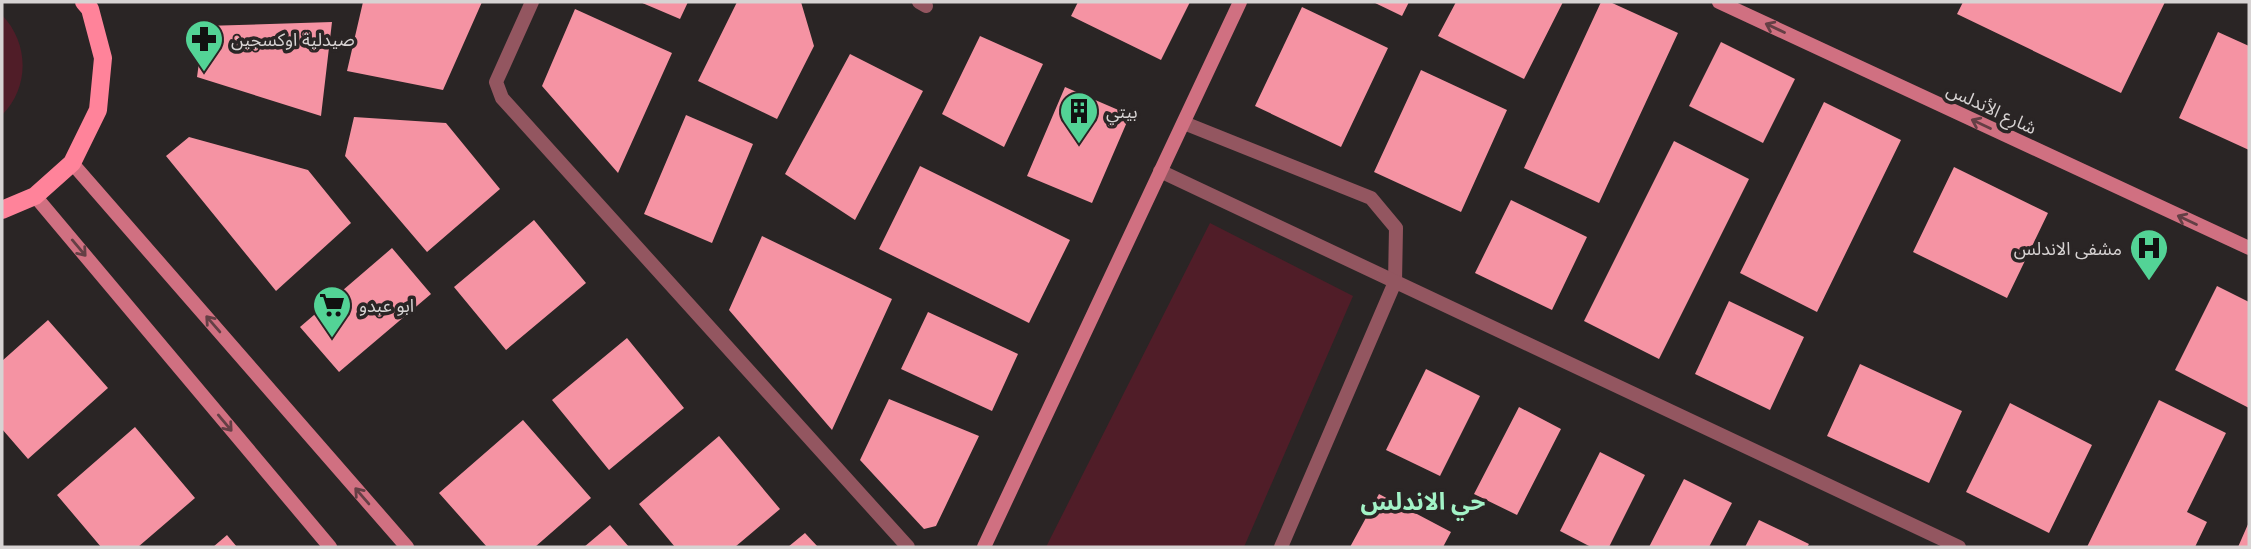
<svg xmlns="http://www.w3.org/2000/svg" width="2251" height="549" font-family="Lato,'Noto Sans Arabic',sans-serif">
<style>
.green{fill:#501d28}
.building{fill:#f593a3}
.lines{fill:none;stroke-linecap:round;stroke-linejoin:round}
.lane{stroke:#935660;stroke-width:14}
.street{stroke:#935660;stroke-width:14}
.secondary{stroke:#d07081;stroke-width:14}
.primary{stroke:#ff839a;stroke-width:18}
.oneway{stroke:#643f45}
.labels{text-anchor:middle;dominant-baseline:central;stroke-width:7;stroke-linejoin:round;paint-order:stroke}
.poi-label{font-size:18px;fill:#d7d3d3;stroke:#2a2525;text-anchor:start}
.street-label{font-size:18px;fill:#d7d3d3;stroke:#2a2525}
.district-label{font-size:24px;font-weight:bold;fill:#a3f3c7;stroke:#2a2525}
</style>
<rect width="100%" height="100%" fill="#2a2525"/>
<path class="green" d="M2,15C29,43 30,87 2,115Z
M1210,223L1353,296L1244,547H1046Z"/>
<path class="building" d="M363,2H482L443,90L347,71Z
M640,2H688L680,19Z
M737,2H801L814,46L777,119L698,81Z
M1078,2H1190L1161,60L1071,16Z
M1373,2H1409L1402,16Z
M1456,2H1563L1524,79L1438,36Z
M1601,2H1610L1678,33L1599,203L1524,168Z
M1963,2H2165L2121,93L1957,14Z
M1302,7L1388,48L1341,147L1255,106Z
M575,9L672,53L618,173L542,86Z
M332,22L321,116L197,77L204,26Z
M2218,32L2249,46V150L2179,118Z
M980,36L1043,64L1004,147L942,114Z
M1721,42L1795,79L1763,143L1689,106Z
M850,54L923,91L855,220L785,174Z
M1421,70L1507,110L1461,212L1374,172Z
M1065,87L1130,115L1092,203L1027,176Z
M1824,102L1901,140L1817,312L1740,273Z
M686,115L753,144L712,243L644,214Z
M354,117L446,123L500,189L427,252L345,156Z
M189,137L308,170L351,223L276,291L166,156Z
M1674,141L1749,179L1659,359L1584,321Z
M920,166L1070,240L1029,323L879,249Z
M1954,167L2048,213L2007,298L1913,252Z
M1511,200L1587,237L1552,310L1475,273Z
M534,220L586,283L506,350L454,287Z
M762,236L892,299L832,430L729,310Z
M392,248L431,294L339,372L300,327Z
M2217,286L2249,302V408L2175,370Z
M1729,301L1804,337L1770,410L1695,374Z
M928,312L1018,354L992,411L901,369Z
M48,320L108,388L28,459L2,429V361Z
M627,338L684,408L609,470L552,400Z
M1860,364L1962,411L1929,483L1827,436Z
M1426,369L1480,396L1440,476L1386,450Z
M889,399L979,436L936,526L924,529L860,460Z
M2159,400L2226,433L2187,512L2207,522L2195,547H2087Z
M2010,403L2092,445L2049,533L1966,492Z
M1519,407L1561,429L1517,515L1474,494Z
M523,420L591,498L535,547H487L439,493Z
M135,427L195,498L138,547H101L57,495Z
M719,436L780,509L735,547H675L639,504Z
M1600,452L1645,475L1609,547H1591L1560,531Z
M1684,479L1732,503L1709,547H1649Z
M1379,494L1451,532L1443,547H1350Z
M1759,520L1809,544L1807,547H1745Z
M2249,522V547H2238Z
M610,525L629,547H584Z
M805,533L818,547H788Z
M227,535L237,547H213Z"/>
<g class="lines">
<path class="lane" d="M1184,123L1371,198L1396,228L1395,282"/>
<path class="street" d="M532,2L496,82L502,98L908,547
M919,2L926,6
M1160,171L1959,547
M1281,547L1395,282"/>
<path class="secondary" d="M1719,2L2249,248
M72,163L407,547
M35,196L330,547
M984,547L1240,2"/>
<path class="primary" d="M2,210L35,196L72,163L98,110L103,58L90,9L84,2"/>
</g>
<defs><path id="oneway-shaft" d="M-6 0H5M1.5-3L5.5 0L1.5 3" fill="none" stroke-width="1.6" stroke-linecap="round" stroke-linejoin="round" transform="scale(1.75)"/></defs>
<g class="oneway">
<use href="#oneway-shaft" transform="translate(1775 28) rotate(-155)"/>
<use href="#oneway-shaft" transform="translate(1981 124) rotate(-155)"/>
<use href="#oneway-shaft" transform="translate(2187 220) rotate(-155)"/>
<use href="#oneway-shaft" transform="translate(79 248) rotate(50)"/>
<use href="#oneway-shaft" transform="translate(213 324) rotate(-131)"/>
<use href="#oneway-shaft" transform="translate(225 423) rotate(50)"/>
<use href="#oneway-shaft" transform="translate(362 496) rotate(-131)"/>
</g>
<defs>
<symbol id="pharmacy-pin" viewBox="-11 -11 22 30"><path d="M0 17L-7.5 6A9.5 9.5 0 1 1 7.5 6Z" fill="#53d396" stroke="#2a2525"/><path d="M-2-6h4v4h4v4h-4v4h-4v-4h-4v-4h4Z" fill="#111"/></symbol>
<symbol id="building-pin" viewBox="-11 -11 22 30"><path d="M0 17L-7.5 6A9.5 9.5 0 1 1 7.5 6Z" fill="#53d396" stroke="#2a2525"/><path d="M-4-6H4V6H1V3H-1V6H-4ZM-2.5-4.3h1.7v1.8h-1.7ZM.8-4.3h1.7v1.8H.8ZM-2.5-1h1.7V.8h-1.7ZM.8-1h1.7V.8H.8Z" fill="#111"/></symbol>
<symbol id="hospital-pin" viewBox="-11 -11 22 30"><path d="M0 17L-7.5 6A9.5 9.5 0 1 1 7.5 6Z" fill="#53d396" stroke="#2a2525"/><path d="M-5-5h3v3.5h4V-5h3V5h-3V1.5h-4V5h-3Z" fill="#111"/></symbol>
<symbol id="supermarket-pin" viewBox="-11 -11 22 30"><path d="M0 17L-7.5 6A9.5 9.5 0 1 1 7.5 6Z" fill="#53d396" stroke="#2a2525"/><path d="M-6-5.5h2.5l.6 2H6L4.5 2H-2.5L-4.4-4H-6ZM-1.5 3.2a1.3 1.3 0 1 0 .1 0ZM3 3.2a1.3 1.3 0 1 0 .1 0Z" fill="#111"/></symbol>
</defs>
<g fill-rule="evenodd">
<use href="#pharmacy-pin" x="182" y="17" width="44" height="60"/>
<use href="#building-pin" x="1057" y="89" width="44" height="60"/>
<use href="#hospital-pin" x="2127" y="226" width="44" height="60"/>
<use href="#supermarket-pin" x="310" y="283" width="44" height="60"/>
</g>
<g class="labels">
<g class="poi-label">
<text x="231" y="39">صيدلية اوكسجين</text>
<text x="1106" y="111">بيتي</text>
<text x="2122" y="248" text-anchor="end">مشفى الاندلس</text>
<text x="359" y="305">ابو عبدو</text>
</g>
<g class="street-label">
<text transform="translate(1992 108) rotate(25)">شارع الأندلس</text>
</g>
<g class="district-label">
<text x="1423" y="500">حي الاندلس</text>
</g>
</g>
<rect width="2251" height="549" fill="none" stroke="#d7d3d3" stroke-width="7"/>
</svg>
